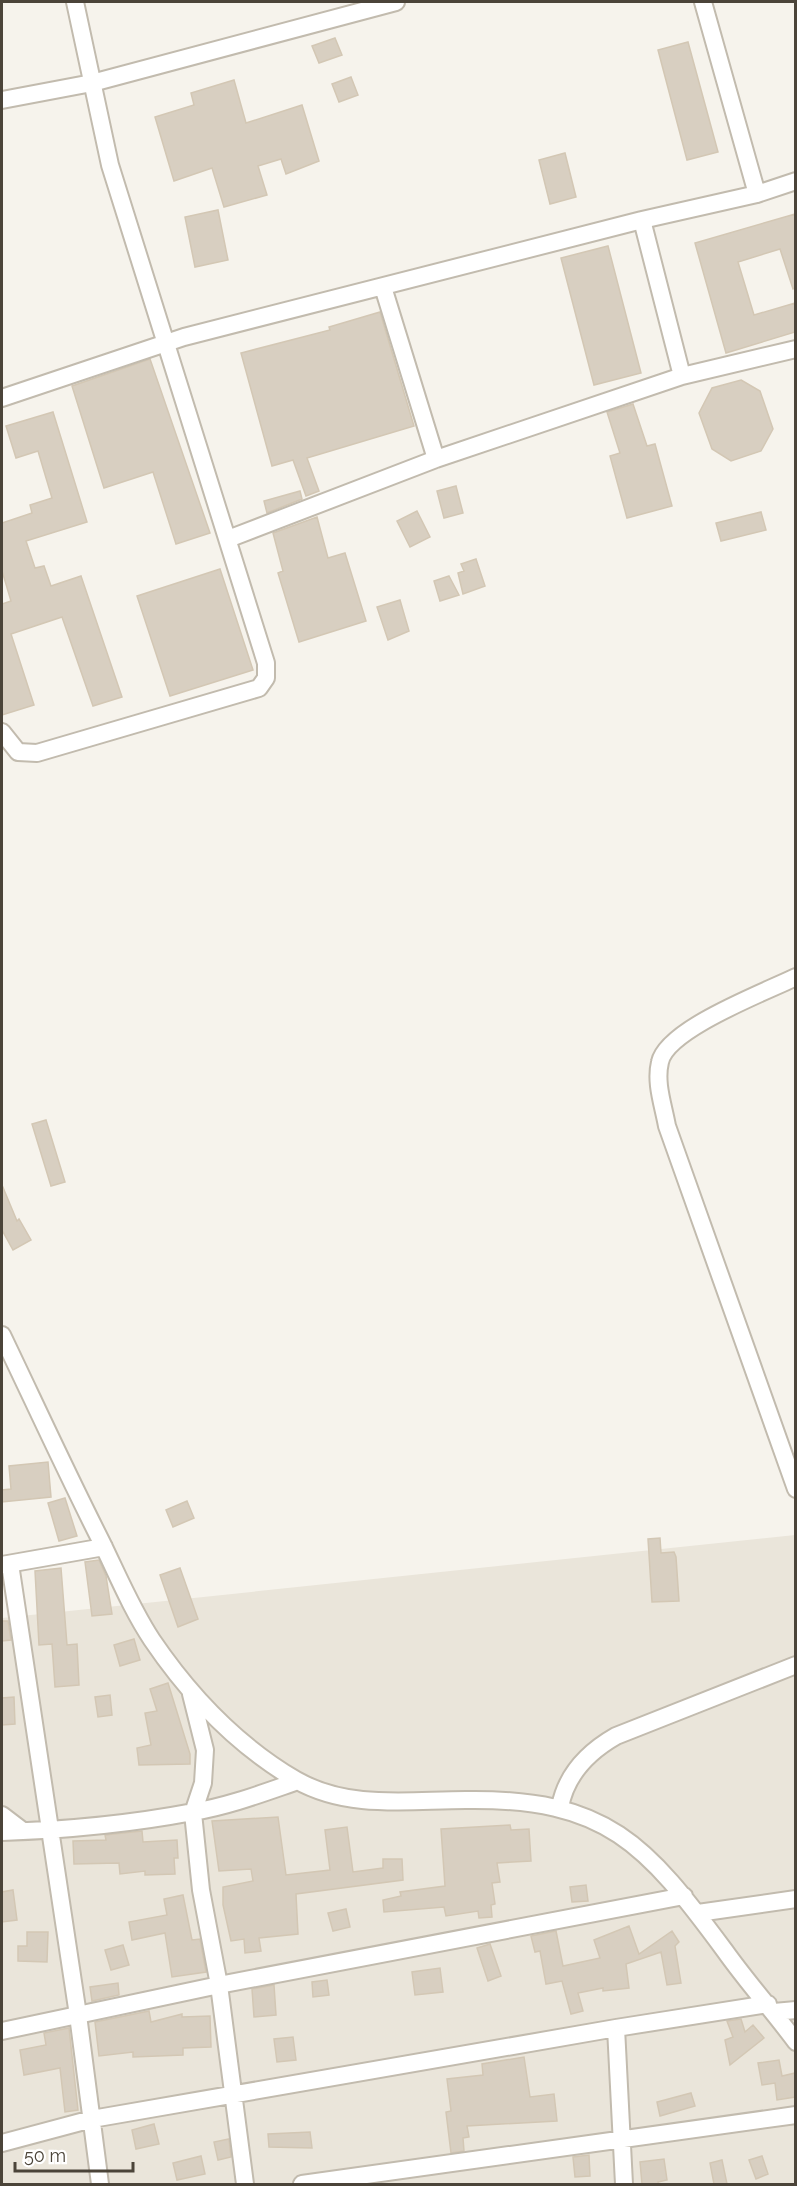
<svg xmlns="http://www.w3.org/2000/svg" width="797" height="2186" font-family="Raleway,sans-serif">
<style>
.residential{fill:#eae5da}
.building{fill:#d8cfc1;stroke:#d3c7b4;stroke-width:1.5}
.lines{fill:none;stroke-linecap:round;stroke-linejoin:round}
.minor-casing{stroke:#c2bbae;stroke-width:20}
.minor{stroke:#fff;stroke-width:16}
</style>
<rect width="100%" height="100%" fill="#f6f3ec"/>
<path class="residential" d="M795,1535V2184H2V1618Z"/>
<path class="building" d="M335,38L342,55L319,63L312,46Z
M688,42L718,152L687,160L658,50Z
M351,77L358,95L339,102L332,84Z
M234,80L246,123L302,105L319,161L286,174L281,159L258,166L267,195L224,207L212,168L174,181L155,117L194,105L191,93Z
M565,153L576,197L550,204L539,160Z
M218,210L228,260L195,267L185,217Z
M795,214V288L793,289L780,249L738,262L754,315L795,303V332L726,353L695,243Z
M608,246L641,373L594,385L561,258Z
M380,312L414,426L307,458L319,491L306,496L293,460L272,466L241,353L330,330L329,327Z
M150,359L210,533L176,544L153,472L104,488L72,386Z
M741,380L760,391L773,429L761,451L731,461L712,449L699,413L712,388Z
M633,404L647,446L655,444L672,506L627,518L610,456L620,453L607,412Z
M53,412L87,522L26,541L35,568L44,566L51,586L81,576L122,697L93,706L62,617L11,634L34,705L2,715V604L11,601L2,571V523L32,513L30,505L52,498L38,451L16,458L6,426Z
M456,486L463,513L444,518L437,491Z
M300,491L302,499L267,513L264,501Z
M417,511L430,537L410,547L397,521Z
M761,512L766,530L721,541L716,523Z
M317,517L328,558L345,553L366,621L299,642L278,573L283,571L273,533Z
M476,559L485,586L463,594L458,573L464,571L461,564Z
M220,569L253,670L170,696L137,596Z
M449,576L459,595L440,601L434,581Z
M400,600L409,631L388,640L377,607Z
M46,1120L65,1182L51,1186L32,1124Z
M2,1185L17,1221L19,1219L31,1240L13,1250L2,1230Z
M48,1462L51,1497L2,1502V1490L11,1489L9,1466Z
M65,1498L77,1536L59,1541L48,1503Z
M187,1501L194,1518L173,1527L166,1510Z
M660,1538L661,1553L674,1552L676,1557L679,1601L652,1602L648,1539Z
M99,1560L106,1576L112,1614L92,1616L85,1562Z
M61,1568L67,1645L77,1644L79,1685L55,1687L52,1644L39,1645L35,1571Z
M180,1568L198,1619L178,1627L160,1575Z
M2,1621H8L11,1640L2,1641Z
M134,1639L140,1660L120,1666L114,1645Z
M168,1683L190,1754V1764L139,1765L137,1748L151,1745L145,1713L157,1711L150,1689Z
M110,1695L112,1715L98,1717L95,1697Z
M14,1697L15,1724L2,1725V1698Z
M278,1817L286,1875L330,1870L325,1830L347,1827L353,1872L383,1868V1859H402L403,1880L296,1894L298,1934L259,1938L261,1951L245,1953L244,1939L231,1941L223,1905V1887L253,1881L251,1869L219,1871L212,1821Z
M510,1825L511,1830L529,1829L531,1861L497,1863L500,1882L492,1883L495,1904L491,1905L492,1917L479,1918L478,1911L446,1916L444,1907L384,1912L383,1900L401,1896L400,1892L445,1886L441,1829Z
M142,1831L143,1842L177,1840L178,1858H174L175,1874L145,1875V1871L120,1874L119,1863L74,1864L73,1841L106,1840L105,1835Z
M586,1885L588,1901L572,1902L570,1887Z
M13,1890L17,1920L2,1922V1892Z
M183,1895L192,1940L200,1939L206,1972L172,1977L165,1933L132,1940L129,1922L167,1915L164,1899Z
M346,1909L350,1927L333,1931L328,1913Z
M629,1926L639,1954L672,1931L679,1942L675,1946L681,1983L667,1985L661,1952L626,1964L629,1988L603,1991V1988L578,1993L583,2011L571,2014L562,1981L546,1984L540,1951L535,1952L531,1936L556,1931L563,1966L600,1958L594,1940Z
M27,1932H48L47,1962L18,1961V1946H27Z
M490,1944L501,1976L488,1981L477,1948Z
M123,1945L129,1965L111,1970L105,1950Z
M440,1968L443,1992L415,1995L412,1972Z
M327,1980L329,1995L313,1997L312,1982Z
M118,1983L119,1995L92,2001L90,1987Z
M274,1985L276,2015L254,2017L252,1989Z
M149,2011L151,2022L182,2014V2017L210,2016L211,2047L183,2048V2055L133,2057V2052L99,2056L95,2022Z
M741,2019L745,2032L753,2025L764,2038L730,2065L725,2040L733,2037L727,2021Z
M69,2028L78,2110L65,2112L60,2068L24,2075L20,2050L46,2045L44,2033Z
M293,2037L296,2060L277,2062L274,2039Z
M524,2057L530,2097L554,2094L557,2121L467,2126L469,2137L463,2138L464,2151L451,2153L446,2112L451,2111L447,2079L483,2075L482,2064Z
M779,2060L782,2076L795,2073V2097L777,2100L775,2083L762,2085L758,2063Z
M691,2093L695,2106L660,2116L657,2102Z
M154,2124L159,2144L136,2149L132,2130Z
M310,2132L312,2148L269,2147L268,2134Z
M229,2139L231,2157L218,2160L214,2142Z
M589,2155L590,2176L575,2177L573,2157Z
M201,2156L205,2174L177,2180L173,2163Z
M762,2156L768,2174L756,2179L749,2160Z
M664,2159L667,2180L658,2182L659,2184H642L640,2162Z
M722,2160L727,2184H714L710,2163Z"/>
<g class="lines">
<defs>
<path id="minor" d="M703,2L757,194
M2,100L92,83L396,2
M642,220L682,376
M383,287L436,459
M2,398L184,337L642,220L757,194L796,181
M228,539L436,459L682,376L796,349
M2,732L18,752L37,753L259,688L266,678V663L110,165L75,2
M796,977C765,992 667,1029 660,1062C655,1083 663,1104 667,1126L796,1489
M2,1335C35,1404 67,1474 102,1543C118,1576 132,1610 152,1640C190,1696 238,1746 296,1780C349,1810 409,1800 466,1800C607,1798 646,1844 725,1951C747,1982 773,2011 796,2042
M10,1564L78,2015L100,2184
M2,1565L104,1547
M191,1694L205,1750L203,1783L193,1813L201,1890L219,1985L245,2184
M560,1807C566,1775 588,1752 616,1736L796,1665
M2,1815L23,1831
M2,1832C65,1830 130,1824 193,1812C229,1806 263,1793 298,1781
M698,1913L796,1899
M774,2012L796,2010
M616,2028L624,2184
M2,2031L219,1985L684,1896
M2,2143L92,2119L616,2028L768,2004
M302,2184L796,2115"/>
</defs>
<use href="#minor" class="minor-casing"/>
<use href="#minor" class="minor"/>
</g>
<rect width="797" height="2186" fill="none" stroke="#4b4439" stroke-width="6"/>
<path d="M15 2162v9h118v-9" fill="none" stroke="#4b4439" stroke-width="3"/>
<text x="24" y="2162" font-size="18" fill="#4b4439" stroke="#ffffff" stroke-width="4.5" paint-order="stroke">50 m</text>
</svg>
